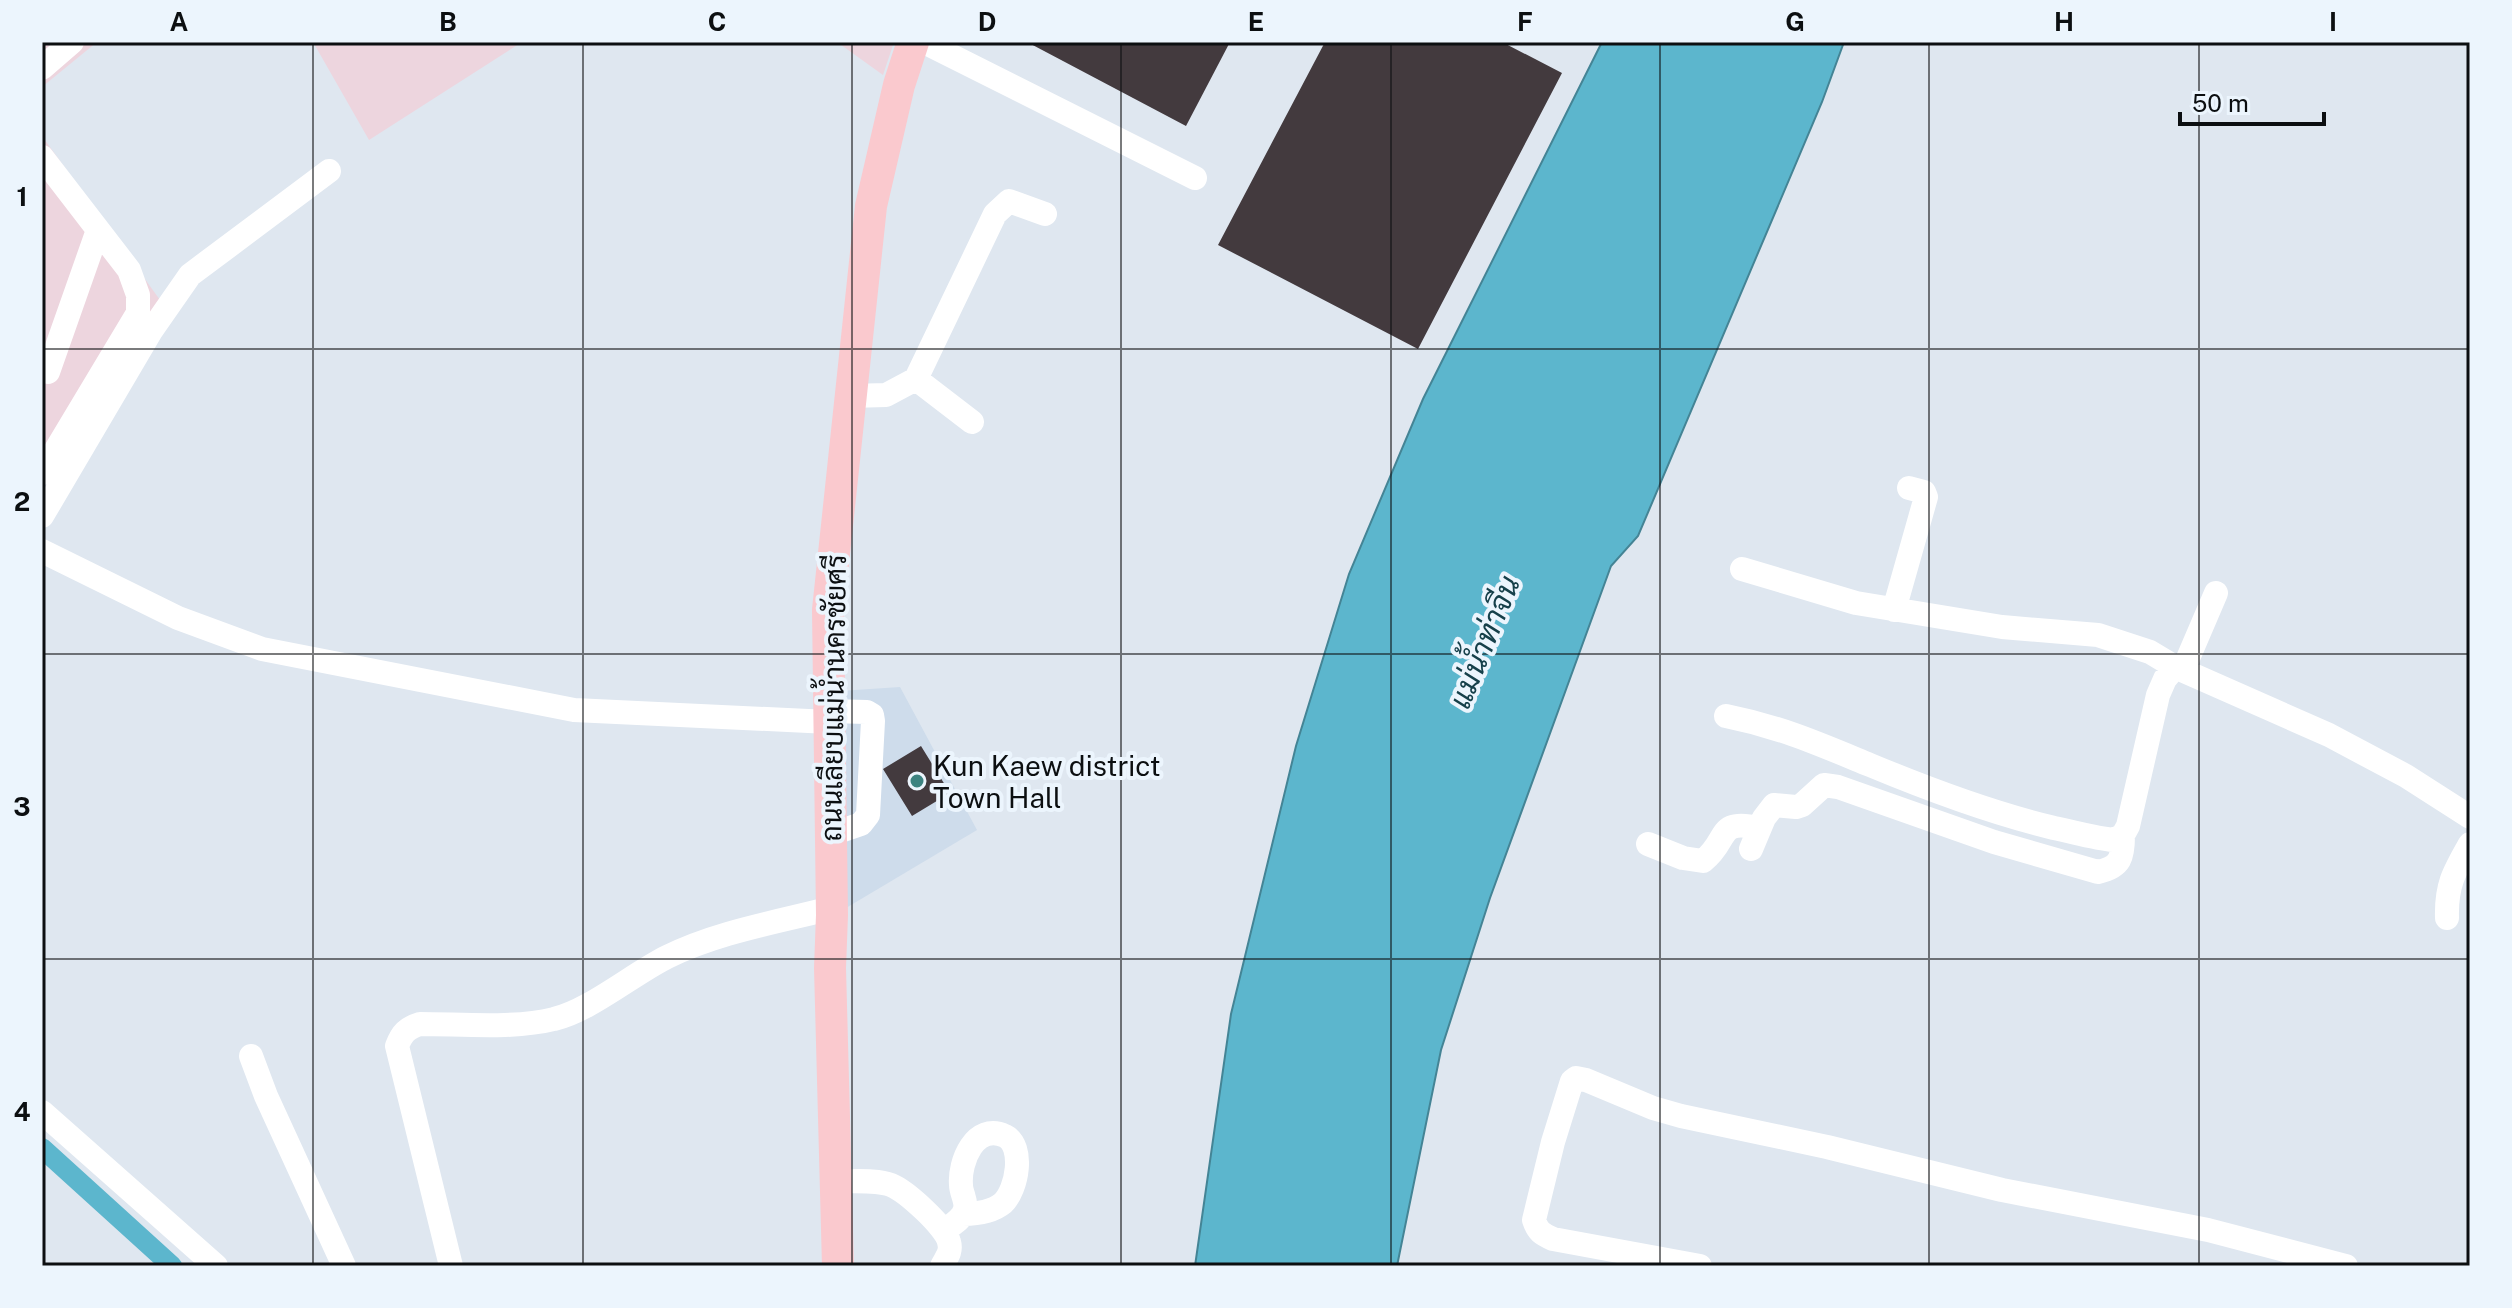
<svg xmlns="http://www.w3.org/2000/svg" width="2512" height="1308" font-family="'Public Sans',Sarabun,sans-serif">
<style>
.built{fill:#cedceb}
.industrial{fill:#edd5de}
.water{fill:#5cb6cd;stroke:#448495;stroke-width:2}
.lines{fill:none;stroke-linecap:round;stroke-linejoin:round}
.canal{stroke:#5cb6cd;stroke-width:20}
.building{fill:#433a3e}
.minor{stroke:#fff;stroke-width:24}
.major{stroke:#fac9ce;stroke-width:32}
.grid{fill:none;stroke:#0c0f11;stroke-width:2;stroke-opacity:0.55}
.poi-dot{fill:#3c8380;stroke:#ecf5fd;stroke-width:3}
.labels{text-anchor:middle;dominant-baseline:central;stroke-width:8;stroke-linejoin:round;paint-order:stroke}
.street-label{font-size:28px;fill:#0c0f11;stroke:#ecf5fd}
.poi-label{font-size:28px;fill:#0c0f11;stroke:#ecf5fd;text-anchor:start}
.water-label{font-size:30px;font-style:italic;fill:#16404a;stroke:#ecf5fd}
.neatline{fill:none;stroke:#0c0f11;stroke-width:3}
.grid-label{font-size:26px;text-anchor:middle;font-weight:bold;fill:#0c0f11}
</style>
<rect width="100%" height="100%" fill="#dfe7f0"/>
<path class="built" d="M900,687L977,830L846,908L840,691Z"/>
<path class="industrial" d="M42,42H97L42,87Z
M313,42H522L369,140Z
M837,42H894L883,75Z
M42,136L160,300L42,490Z"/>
<path class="water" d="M1602,42H1844L1822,102L1638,536L1611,566L1490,898L1441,1050L1397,1266H1195L1231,1014L1296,746L1349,574L1423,399Z"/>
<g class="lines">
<path class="canal" d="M42,1148L172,1266"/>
</g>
<path class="building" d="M1027,42H1230L1186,126Z
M1325,42H1502L1562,73L1418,349L1218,245Z
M921,746L950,793L912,816L883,769Z"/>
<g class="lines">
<path class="minor" d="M924,42L1195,178
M42,68L72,42
M42,157L129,270L138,295V313L42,473
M48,372L98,230
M850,396L886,395L916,379
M972,422L916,379L995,214L1009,201L1045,214
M42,516L151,331L190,275L329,171
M42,551L178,618L262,649L574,710L829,722
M1742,569L1856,603L2002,627L2098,635L2150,652L2175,667
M1894,610L1926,497L1924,492L1909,488
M2183,670L2216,593
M829,711L867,712L872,715L873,721L868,815L861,824L829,835
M1726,716C1781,727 1819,744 1870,765C1930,790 1991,813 2054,828C2074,832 2094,838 2114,840L2123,835L2128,826L2158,695L2165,679L2175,667L2329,735L2406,776L2470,817
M1648,844L1683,858L1703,861C1730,840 1715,818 1759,828
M1751,849L1764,818L1774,805L1796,807L1802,805L1824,785L1838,787L1994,842L2098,872C2121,867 2123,857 2123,835
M2447,918C2446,885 2454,872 2470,844
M251,1056L266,1096L344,1266
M42,1112L216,1266
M834,1181C851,1182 875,1179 891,1185C906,1191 946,1227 949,1242C952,1252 946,1258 942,1266
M944,1231C951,1225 963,1219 965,1209C967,1201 961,1193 961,1185C959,1162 975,1122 1005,1136C1025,1146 1017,1190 1003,1203C992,1212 977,1214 963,1214
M451,1266L397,1046C402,1033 407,1028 420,1024C461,1024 515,1029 554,1019C589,1011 633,974 667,957C717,932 777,922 832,908
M1700,1266L1553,1239C1542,1234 1538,1232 1534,1220L1553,1142L1572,1081L1576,1078L1586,1080L1653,1108L1681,1116L1827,1147L2002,1190L2208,1230L2346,1266"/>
<path class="major" d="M838,1266L830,968L832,915L828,610L871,206L899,85L913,42"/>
</g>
<path class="grid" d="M313,42V1266M583,42V1266M852,42V1266M1121,42V1266M1391,42V1266M1660,42V1266M1929,42V1266M2199,42V1266M42,349H2470M42,654H2470M42,959H2470"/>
<circle class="poi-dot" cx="917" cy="781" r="8"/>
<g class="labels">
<g class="street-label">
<text transform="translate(833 698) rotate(-89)">ถนนเลียบแม่น้ำนครชัยศรี</text>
</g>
<g class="poi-label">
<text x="933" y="765">Kun Kaew district<tspan x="933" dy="32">Town Hall</tspan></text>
</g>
<g class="water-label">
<text transform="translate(1484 642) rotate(-68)">แม่น้ำท่าจีน</text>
</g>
</g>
<rect width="2512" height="1308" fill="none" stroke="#ecf5fd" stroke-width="88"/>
<path d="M2180 112v12h144v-12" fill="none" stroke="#0c0f11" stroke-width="4"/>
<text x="2192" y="112" font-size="24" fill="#0c0f11" stroke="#ecf5fd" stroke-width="6" paint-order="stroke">50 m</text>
<rect x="44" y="44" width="2424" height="1220" class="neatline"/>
<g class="grid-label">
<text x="179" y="31">A</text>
<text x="448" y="31">B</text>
<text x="717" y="31">C</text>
<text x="987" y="31">D</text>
<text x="1256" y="31">E</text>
<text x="1525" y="31">F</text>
<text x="1795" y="31">G</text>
<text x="2064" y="31">H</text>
<text x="2333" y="31">I</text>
<text x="22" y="206">1</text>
<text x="22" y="511">2</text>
<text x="22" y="816">3</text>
<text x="22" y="1121">4</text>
</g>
</svg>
